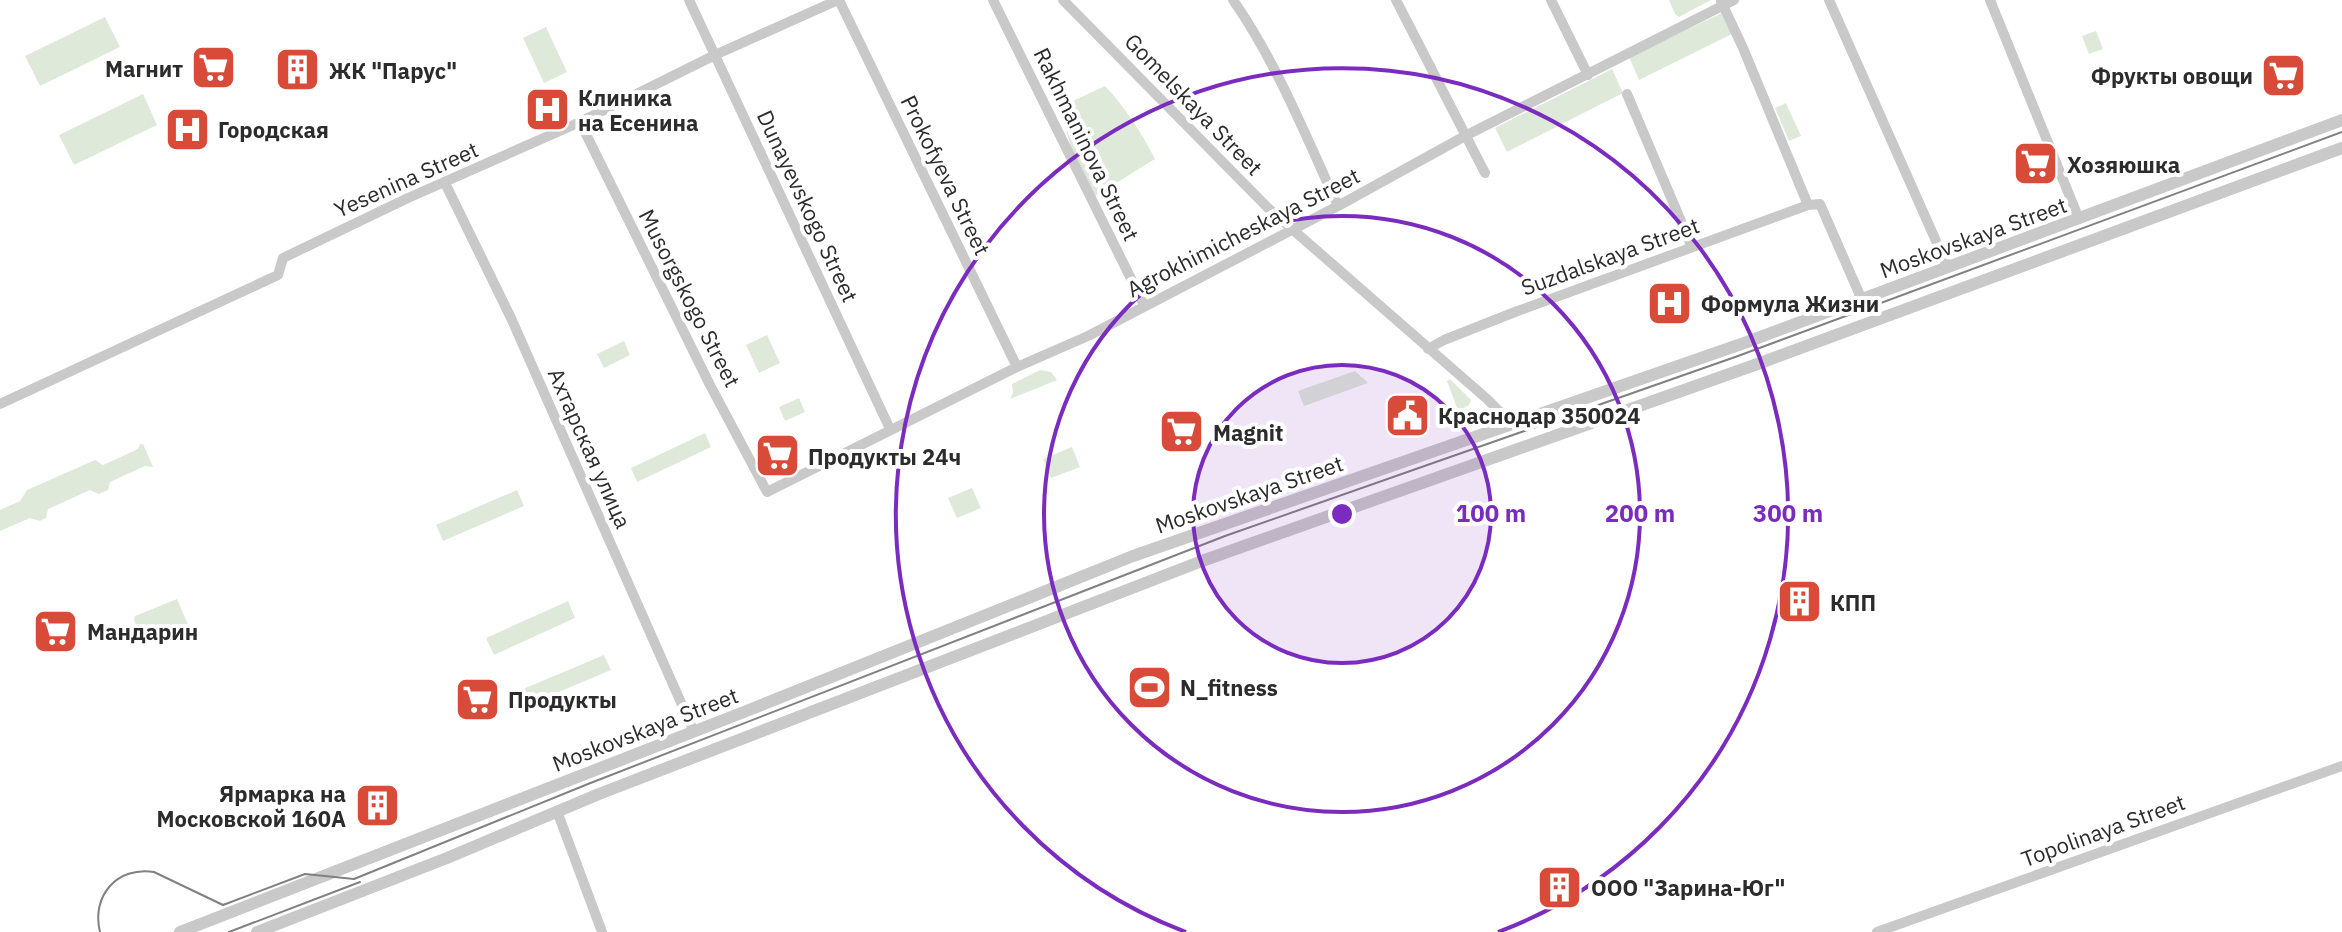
<svg xmlns="http://www.w3.org/2000/svg" width="2342" height="932" font-family="'IBM Plex Sans',sans-serif">
<style>
.green{fill:#dfe9da}
.lines{fill:none;stroke-linecap:round;stroke-linejoin:round}
.minor{stroke:#c9c9c9;stroke-width:10}
.tertiary{stroke:#c9c9c9;stroke-width:12}
.tram{stroke:#818181;stroke-width:2}
.ring{fill:none;stroke:#7b2cbf;stroke-width:4}
.labels{text-anchor:middle;dominant-baseline:central;stroke-width:8;stroke-linejoin:round;paint-order:stroke}
.poi-label{font-size:22px;font-weight:bold;fill:#2c2c2c;stroke:#fff;text-anchor:start}
.street-label{font-size:22px;fill:#2c2c2c;stroke:#fff}
.centre{fill:#7b2cbf;stroke:#fff;stroke-width:4}
.ring-label{font-size:24px;text-anchor:middle;font-weight:bold;fill:#7b2cbf;stroke:#fff;stroke-width:8;stroke-linejoin:round;paint-order:stroke}
</style>
<rect width="100%" height="100%" fill="#fff"/>
<path class="green" d="M1669,0H1711L1679,17L1675,14Z
M1722,13L1732,34L1639,80L1629,57Z
M105,17L120,47L40,86L25,56Z
M546,27L567,72L544,83L523,38Z
M2096,31L2103,49L2089,54L2082,36Z
M1612,69L1623,93L1507,152L1495,128Z
M1105,86C1126,108 1141,132 1155,159L1095,196L1071,148L1060,107Z
M143,94L157,125L74,165L59,135Z
M1786,103L1801,136L1789,141L1775,108Z
M767,335L780,363L759,373L746,345Z
M624,341L630,355L604,368L597,354Z
M1040,370L1051,372L1057,380L1010,399L1013,393L1012,384Z
M1355,371L1368,383L1304,406L1298,391Z
M1450,379L1471,400L1469,405L1458,411L1447,381Z
M799,398L805,412L785,421L779,407Z
M705,433L711,447L637,482L631,468Z
M140,444H143L153,467L145,466L110,482L108,490L99,494L90,490L48,509L46,518L40,521L30,518L0,531V510L20,501L27,490L95,460L103,465L138,449Z
M1072,447L1080,467L1051,478L1043,459Z
M972,488L981,508L957,518L948,498Z
M517,490L524,506L443,541L436,525Z
M177,599L189,627L144,644L134,620L135,616Z
M568,601L575,618L494,655L486,638Z
M604,655L611,670L530,704L523,689Z"/>
<g class="lines">
<path class="minor" d="M689,0L890,429
M839,0L1017,367
M993,0L1144,305
M1063,0L1268,208L1487,399L1513,425
M1233,0C1277,63 1306,137 1338,206
M1396,0L1485,173
M1551,0L1588,75
M1829,0L1948,268
M1990,0L2079,219
M1721,1L1743,48L1808,205
M1627,94L1692,247
M580,122L710,385L767,492L1017,367L1088,336L1338,206L1465,136L1734,0
M445,183L511,318L694,732
M1428,349L1444,340L1515,312L1808,205L1820,204L1862,300
M0,404L278,275L283,258L408,198L580,122L715,55L838,0
M557,811L602,932
M1877,932L2342,766"/>
<path class="tertiary" d="M180,932L749,710L1133,556L1747,342L2342,120
M257,932L447,858L599,794L1202,561L1763,362L2342,148"/>
<path class="tram" d="M100,932C91,896 117,866 154,872L223,905L305,874L354,879L588,784L1225,536L1738,356L2342,132
M229,932L360,882"/>
</g>
<circle cx="1342" cy="514" r="149" fill="#7b2cbf" fill-opacity=".12"/>
<g class="ring">
<circle cx="1342" cy="514" r="149"/>
<circle cx="1342" cy="514" r="298"/>
<path d="M1186 932A446 446 0 1 1 1498 932"/>
</g>
<defs>
<symbol id="supermarket-square" viewBox="-11 -11 22 22"><rect x="-9" y="-9" width="18" height="18" rx="4" fill="#d84b39" stroke="#fff"/><path d="M-6-5.5h2.5l.6 2H6L4.5 2H-2.5L-4.4-4H-6ZM-1.5 3.2a1.3 1.3 0 1 0 .1 0ZM3 3.2a1.3 1.3 0 1 0 .1 0Z" fill="#fff"/></symbol>
<symbol id="building-square" viewBox="-11 -11 22 22"><rect x="-9" y="-9" width="18" height="18" rx="4" fill="#d84b39" stroke="#fff"/><path d="M-4-6H4V6H1V3H-1V6H-4ZM-2.5-4.3h1.7v1.8h-1.7ZM.8-4.3h1.7v1.8H.8ZM-2.5-1h1.7V.8h-1.7ZM.8-1h1.7V.8H.8Z" fill="#fff"/></symbol>
<symbol id="hospital-square" viewBox="-11 -11 22 22"><rect x="-9" y="-9" width="18" height="18" rx="4" fill="#d84b39" stroke="#fff"/><path d="M-5-5h3v3.5h4V-5h3V5h-3V1.5h-4V5h-3Z" fill="#fff"/></symbol>
<symbol id="civic-square" viewBox="-11 -11 22 22"><rect x="-9" y="-9" width="18" height="18" rx="4" fill="#d84b39" stroke="#fff"/><path d="M-.6-6.5H3V-4.5H.6V-3L4-1V1h2V6H-6V1h2V-1L-.6-3ZM-1.2 2.5V6h2.4V2.5Z" fill="#fff"/></symbol>
<symbol id="stadium-square" viewBox="-11 -11 22 22"><rect x="-9" y="-9" width="18" height="18" rx="4" fill="#d84b39" stroke="#fff"/><path d="M0-5a6.5 5 0 1 0 0 10a6.5 5 0 1 0 0-10ZM-3.5-1.8h7v3.6h-7Z" fill="#fff"/></symbol>
</defs>
<g fill-rule="evenodd">
<use href="#supermarket-square" x="188" y="42" width="51" height="51"/>
<use href="#building-square" x="272" y="44" width="51" height="51"/>
<use href="#supermarket-square" x="2258" y="50" width="51" height="51"/>
<use href="#hospital-square" x="522" y="84" width="51" height="51"/>
<use href="#hospital-square" x="162" y="104" width="51" height="51"/>
<use href="#supermarket-square" x="2010" y="138" width="51" height="51"/>
<use href="#hospital-square" x="1644" y="278" width="51" height="51"/>
<use href="#civic-square" x="1382" y="390" width="51" height="51"/>
<use href="#supermarket-square" x="1156" y="406" width="51" height="51"/>
<use href="#supermarket-square" x="752" y="430" width="51" height="51"/>
<use href="#building-square" x="1774" y="576" width="51" height="51"/>
<use href="#supermarket-square" x="30" y="606" width="51" height="51"/>
<use href="#stadium-square" x="1124" y="662" width="51" height="51"/>
<use href="#supermarket-square" x="452" y="674" width="51" height="51"/>
<use href="#building-square" x="352" y="780" width="51" height="51"/>
<use href="#building-square" x="1534" y="862" width="51" height="51"/>
</g>
<g class="labels">
<g class="poi-label">
<text x="183" y="68" text-anchor="end">Магнит</text>
<text x="329" y="70">ЖК "Парус"</text>
<text x="2253" y="75" text-anchor="end">Фрукты овощи</text>
<text x="578" y="97">Клиника<tspan x="578" dy="25">на Есенина</tspan></text>
<text x="218" y="129">Городская</text>
<text x="2067" y="164">Хозяюшка</text>
<text x="1701" y="303">Формула Жизни</text>
<text x="1438" y="415">Краснодар 350024</text>
<text x="1213" y="432">Magnit</text>
<text x="808" y="456">Продукты 24ч</text>
<text x="1830" y="602">КПП</text>
<text x="87" y="631">Мандарин</text>
<text x="1180" y="687">N_fitness</text>
<text x="508" y="699">Продукты</text>
<text x="346" y="793" text-anchor="end">Ярмарка на<tspan x="346" dy="25">Московской 160А</tspan></text>
<text x="1591" y="887">ООО "Зарина-Юг"</text>
</g>
<g class="street-label">
<text transform="translate(1194 104) rotate(46)">Gomelskaya Street</text>
<text transform="translate(1087 144) rotate(64)">Rakhmaninova Street</text>
<text transform="translate(946 175) rotate(64)">Prokofyeva Street</text>
<text transform="translate(406 179) rotate(-24)">Yesenina Street</text>
<text transform="translate(808 206) rotate(65)">Dunayevskogo Street</text>
<text transform="translate(1243 232) rotate(-27)">Agrokhimicheskaya Street</text>
<text transform="translate(1973 237) rotate(-20)">Moskovskaya Street</text>
<text transform="translate(1610 256) rotate(-20)">Suzdalskaya Street</text>
<text transform="translate(690 298) rotate(63)">Musorgskogo Street</text>
<text transform="translate(590 448) rotate(66)">Ахтарская улица</text>
<text transform="translate(1249 494) rotate(-19)">Moskovskaya Street</text>
<text transform="translate(645 729) rotate(-21)">Moskovskaya Street</text>
<text transform="translate(2103 830) rotate(-20)">Topolinaya Street</text>
</g>
</g>
<circle cx="1342" cy="514" r="12" class="centre"/>
<g class="ring-label">
<text x="1491" y="522">100 m</text>
<text x="1640" y="522">200 m</text>
<text x="1788" y="522">300 m</text>
</g>
</svg>
